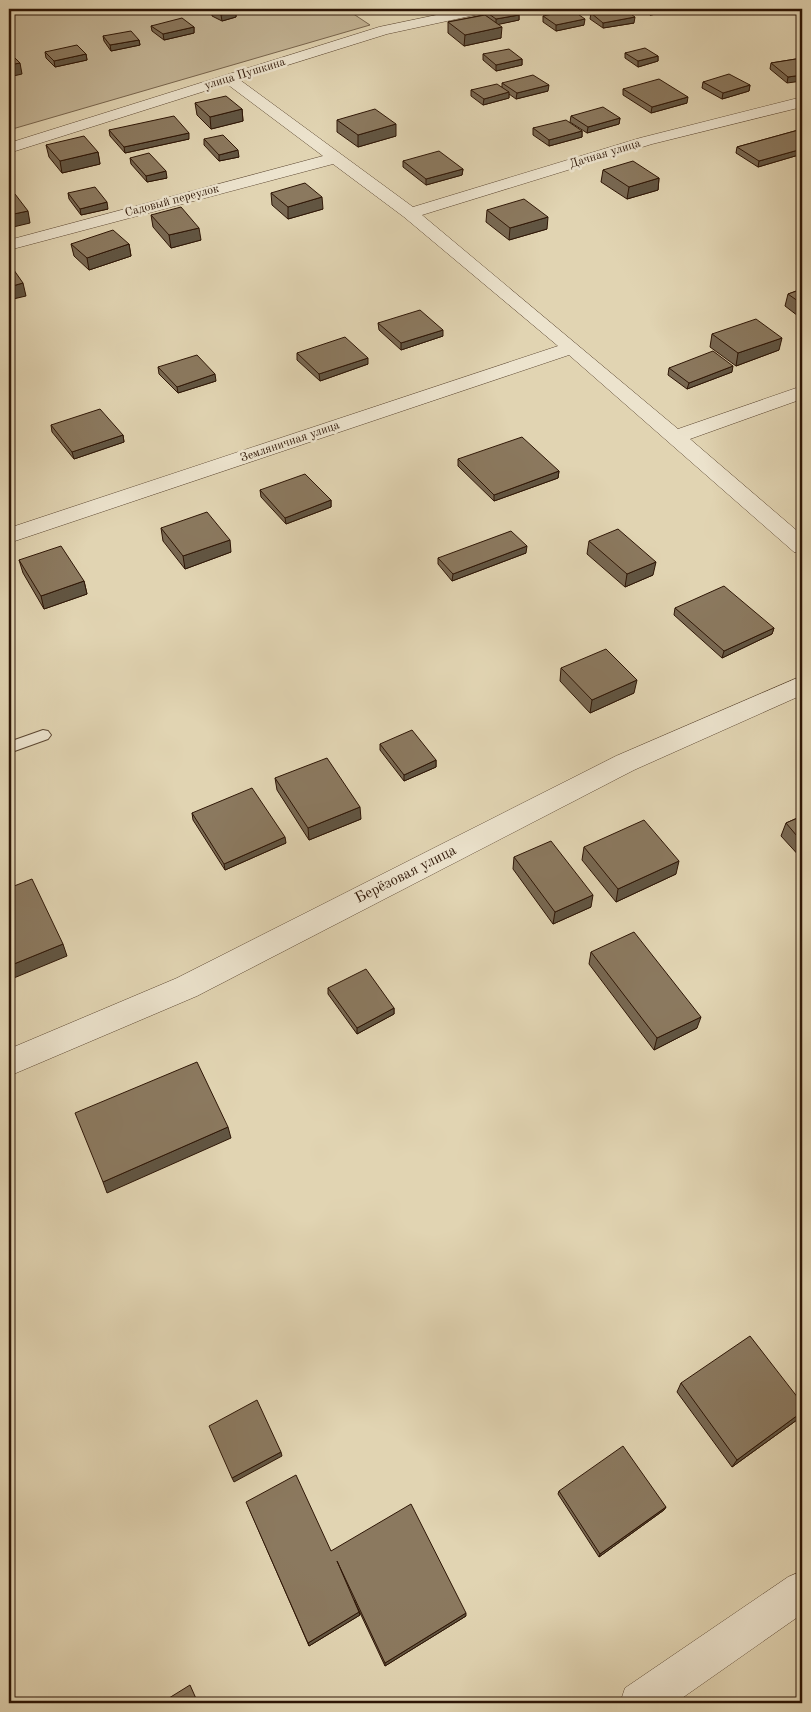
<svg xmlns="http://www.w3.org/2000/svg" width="811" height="1712" font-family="'Old Standard TT',serif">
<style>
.green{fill:#c3b495;stroke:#78654e}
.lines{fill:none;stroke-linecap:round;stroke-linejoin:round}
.service-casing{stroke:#5b4631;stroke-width:2}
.minor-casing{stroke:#5b4631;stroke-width:1}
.service{fill:#ece3cd;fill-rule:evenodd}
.minor{fill:#ece3cd;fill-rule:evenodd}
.wall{fill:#786852;stroke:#2e1606}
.shaded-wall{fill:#615542;stroke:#2e1606}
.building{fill:#8b795f;stroke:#2e1606}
.labels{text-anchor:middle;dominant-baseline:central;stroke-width:5;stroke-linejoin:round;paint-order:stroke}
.far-street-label{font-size:12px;fill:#2e1606;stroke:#ece3cd}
.street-label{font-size:15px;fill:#2e1606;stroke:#ece3cd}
</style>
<rect width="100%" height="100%" fill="#e1d4b2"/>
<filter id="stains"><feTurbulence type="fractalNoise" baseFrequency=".004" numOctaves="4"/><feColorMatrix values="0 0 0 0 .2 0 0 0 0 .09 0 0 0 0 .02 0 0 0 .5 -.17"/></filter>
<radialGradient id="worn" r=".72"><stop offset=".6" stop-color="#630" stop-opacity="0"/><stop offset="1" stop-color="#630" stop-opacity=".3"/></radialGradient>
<path class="green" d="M9,9H346L370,25L9,130Z"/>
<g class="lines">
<defs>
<path id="service" d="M43,730L48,731L51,735L48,739L9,753V742Z"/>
<path id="minor" d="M465,9H491L484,13L387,34L240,80L413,207L640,138L802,97V107L652,144L422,215L678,429L802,386V399L690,439L802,535V554L794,552L569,355L9,543V528L558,346L404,217L333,164L9,250V240L323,156L227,84L9,153V143L379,27Z
M802,676V695L634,770L197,996L9,1076V1049L177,978L616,756Z
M802,1571V1614L675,1703H620L625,1688L788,1577Z"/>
</defs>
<use href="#service" class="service-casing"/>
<use href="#minor" class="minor-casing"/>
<use href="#service" class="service"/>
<use href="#minor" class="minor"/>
</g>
<path class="wall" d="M482,9L519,15V20L498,24L501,38L464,46L448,33V22L483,15L482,14Z
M643,9H692L650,15Z
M212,10L236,11V17L222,21L212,16Z
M591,13L634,23L603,28L590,19Z
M543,16L584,25L556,31L543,22Z
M151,26L194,27V33L164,40L152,31Z
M103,36L139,40L140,45L111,51L104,41Z
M45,52L86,54L87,60L55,67L46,58Z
M625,53L658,56V61L638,67L625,58Z
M483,54L522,59V65L496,71L483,60Z
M802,58L787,83L770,69L771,63Z
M703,82L750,85L749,91L722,99L702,88Z
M502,83L548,91L516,99L509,94V98L483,105L471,96V90L502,87Z
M623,89L687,103L651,113L623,95Z
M195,103L242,109L243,121L211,129L197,115Z
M571,116L620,118L619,124L587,133L570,122Z
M337,120L396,136L358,147L337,132Z
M533,128L582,131V137L549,146L533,135Z
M802,129V154L758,167L736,153L737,147Z
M109,130L189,139L125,153L110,136Z
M204,139L239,157L219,161L204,145Z
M46,145L98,152L100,164L62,173L49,157Z
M130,158L167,178L147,182L131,164Z
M403,161L463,169L462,175L426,185L403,167Z
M603,170L659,178L658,190L627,199L601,182Z
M68,193L108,209L81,215L69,199Z
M271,193L323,209L288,219L272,205Z
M487,210L547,229L509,240L486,222Z
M151,215L201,240L171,248L153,227Z
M71,244H129L131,256L89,270L74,256Z
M802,289V319L785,306L788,294Z
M378,323L443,336L401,350L379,330Z
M712,334L779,350L736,366L710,347Z
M297,353L368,364L320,381L297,360Z
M158,367L216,381L178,393L159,374Z
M669,368L732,372L687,389L668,375Z
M51,425L123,435L124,442L74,459L52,432Z
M458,459L559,471L558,478L494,501L458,466Z
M260,490L331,500V507L286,524L261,497Z
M161,528L231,552L185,569L163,541Z
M589,541L653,575L625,587L587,554Z
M526,553L452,581L438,564V558Z
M19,560L84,581L87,594L44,609L23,573Z
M675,608L774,628L772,634L722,658L674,615Z
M561,668L634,693L590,713L560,681Z
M380,744L436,760V767L404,781L380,750Z
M275,778L361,819L309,840L277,790Z
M192,813L286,843L225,870L193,820Z
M802,816V859L781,836L786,823Z
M584,847L676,874L616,902L582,860Z
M514,857L591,907L553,924L513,869Z
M591,952L697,1028L654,1050L589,964Z
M328,988L394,1008V1014L357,1034L328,994Z
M681,1383L801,1417L732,1467L677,1392Z
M559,1491L666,1507L664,1510L599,1557L558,1494Z
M248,1506L331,1551L466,1616L385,1666L354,1600L360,1615L309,1646Z"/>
<path class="shaded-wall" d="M650,9H692L650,15Z
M236,11V17L222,21L221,15Z
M519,15V20L496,25V19Z
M635,17L634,23L603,28V23Z
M585,19L584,25L556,31V25Z
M194,27V33L164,40L163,34Z
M502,27L501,38L464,46L465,35Z
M139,40L140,45L111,51L110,45Z
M86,54L87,60L55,67L54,61Z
M658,56V61L638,67V61Z
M522,59V65L496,71V65Z
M20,63L22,74L9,77V65Z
M802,75V81L787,83L788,77Z
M549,85L548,91L516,99L517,93Z
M750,85L749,91L722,99L723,93Z
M509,92V98L483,105L484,99Z
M688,97L687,103L651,113L652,107Z
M242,109L243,121L211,129L210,117Z
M620,118L619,124L587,133L588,127Z
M396,124V136L358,147V135Z
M582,131V137L549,146V140Z
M189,133V139L125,153L124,147Z
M802,149V154L758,167L759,161Z
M238,150L239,157L219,161V155Z
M98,152L100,164L62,173L60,161Z
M463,169L462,175L426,185V179Z
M166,171L167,178L147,182L146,176Z
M11,175L14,187L9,189V176Z
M659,178L658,190L627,199L629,187Z
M322,197L323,209L288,219V207Z
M107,202L108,209L81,215L80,209Z
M28,211L30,223L9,228V215Z
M548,217L547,229L509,240L510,228Z
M199,228L201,240L171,248L169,235Z
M129,244L131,256L89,270L87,258Z
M23,283L26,296L9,300V287Z
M443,330V336L401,350V343Z
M782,338L779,350L736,366L738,353Z
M368,358V364L320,381L319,374Z
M733,366L732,372L687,389L689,383Z
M215,374L216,381L178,393L177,387Z
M123,435L124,442L74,459L72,452Z
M559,471L558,478L494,501V495Z
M331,500V507L286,524L285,518Z
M230,540L231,552L185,569L183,556Z
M527,546L526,553L452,581L453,574Z
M656,562L653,575L625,587L627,574Z
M84,581L87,594L44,609L41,596Z
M774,628L772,634L722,658L724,651Z
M637,680L634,693L590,713L592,700Z
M436,760V767L404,781V775Z
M360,807L361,819L309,840L308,828Z
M285,837L286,843L225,870L224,864Z
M679,861L676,874L616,902L618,889Z
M593,895L591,907L553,924L555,912Z
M63,944L67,956L9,980V966Z
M394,1008V1014L357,1034V1028Z
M701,1017L697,1028L654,1050L657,1038Z
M228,1127L231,1138L107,1193L103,1182Z
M802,1412V1415L801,1417L732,1467L737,1460Z
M281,1452L282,1456L234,1482L232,1478Z
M666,1507L664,1510L599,1557L600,1554Z
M359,1612L360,1615L309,1646L308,1643Z
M466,1613V1616L385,1666V1663Z"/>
<path class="building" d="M216,9H231L236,11L221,15L212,10Z
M482,9H511L519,15L496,19Z
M614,9H624L635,17L603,23L591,13Z
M572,10L585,19L556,25L543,16Z
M485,15L502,27L465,35L448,22Z
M182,18L194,27L163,34L151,26Z
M131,31L139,40L110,45L103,36Z
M77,45L86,54L54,61L45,52Z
M645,48L658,56L638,61L625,53Z
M509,49L522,59L496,65L483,54Z
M9,52L20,63L9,65Z
M802,58V75L788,77L771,63Z
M729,74L750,85L723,93L703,82Z
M533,75L549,85L517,93L502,83Z
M659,79L688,97L652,107L623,89Z
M497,84L509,92L484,99L471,90Z
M226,96L242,109L210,117L195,103Z
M603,107L620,118L588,127L571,116Z
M375,109L396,124L358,135L337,120Z
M174,116L189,133L124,147L109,130Z
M566,120L582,131L549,140L533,128Z
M802,129V149L759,161L737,147Z
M223,135L238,150L219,155L204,139Z
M84,136L98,152L60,161L46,145Z
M439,151L463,169L426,179L403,161Z
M149,153L166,171L146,176L130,158Z
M633,161L659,178L629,187L603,170Z
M305,183L322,197L288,207L271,193Z
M95,187L107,202L80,209L68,193Z
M15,194L28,211L9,215V195Z
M524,199L548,217L510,228L487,210Z
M181,207L199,228L169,235L151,215Z
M113,230L129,244L87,258L71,244Z
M9,263L23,283L9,287Z
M802,289V304L788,294Z
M420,310L443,330L401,343L378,323Z
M756,319L782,338L738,353L712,334Z
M345,337L368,358L319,374L297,353Z
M713,351L733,366L689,383L669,368Z
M197,355L215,374L177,387L158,367Z
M100,409L123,435L72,452L51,425Z
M522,437L559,471L494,495L458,459Z
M305,474L331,500L285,518L260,490Z
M207,512L230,540L183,556L161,528Z
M618,529L656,562L627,574L589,541Z
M511,531L527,546L453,574L438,558Z
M61,546L84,581L41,596L19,560Z
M724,586L774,628L724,651L675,608Z
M606,649L637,680L592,700L561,668Z
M412,730L436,760L404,775L380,744Z
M327,758L360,807L308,828L275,778Z
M252,788L285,837L224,864L192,813Z
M802,816V842L786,823Z
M644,820L679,861L618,889L584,847Z
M551,841L593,895L555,912L514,857Z
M32,879L63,944L9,966V888Z
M634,932L701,1017L657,1038L591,952Z
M366,969L394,1008L357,1028L328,988Z
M197,1062L228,1127L103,1182L75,1113Z
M750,1336L802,1403V1412L737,1460L681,1383Z
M257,1400L281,1452L232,1478L209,1426Z
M623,1446L666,1507L600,1554L559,1491Z
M296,1475L331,1551L411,1504L466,1613L385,1663L337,1561L359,1612L308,1643L246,1502Z
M190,1685L198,1703H161Z"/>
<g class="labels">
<g class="far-street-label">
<text transform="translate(245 74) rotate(-17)">улица Пушкина</text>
<text transform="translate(605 154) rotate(-17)">Дачная улица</text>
<text transform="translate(172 201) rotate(-15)">Садовый переулок</text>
<text transform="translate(290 442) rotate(-19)">Земляничная улица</text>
</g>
<g class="street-label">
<text transform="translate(406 875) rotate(-27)">Берёзовая улица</text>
</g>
</g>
<rect width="811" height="1712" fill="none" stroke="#e1d4b2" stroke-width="30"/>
<rect x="10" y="10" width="791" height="1692" fill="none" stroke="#2e1606" stroke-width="2.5"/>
<rect x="15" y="15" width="781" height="1682" fill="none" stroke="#2e1606"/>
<rect width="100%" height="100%" filter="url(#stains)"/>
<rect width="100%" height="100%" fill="url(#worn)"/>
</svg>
